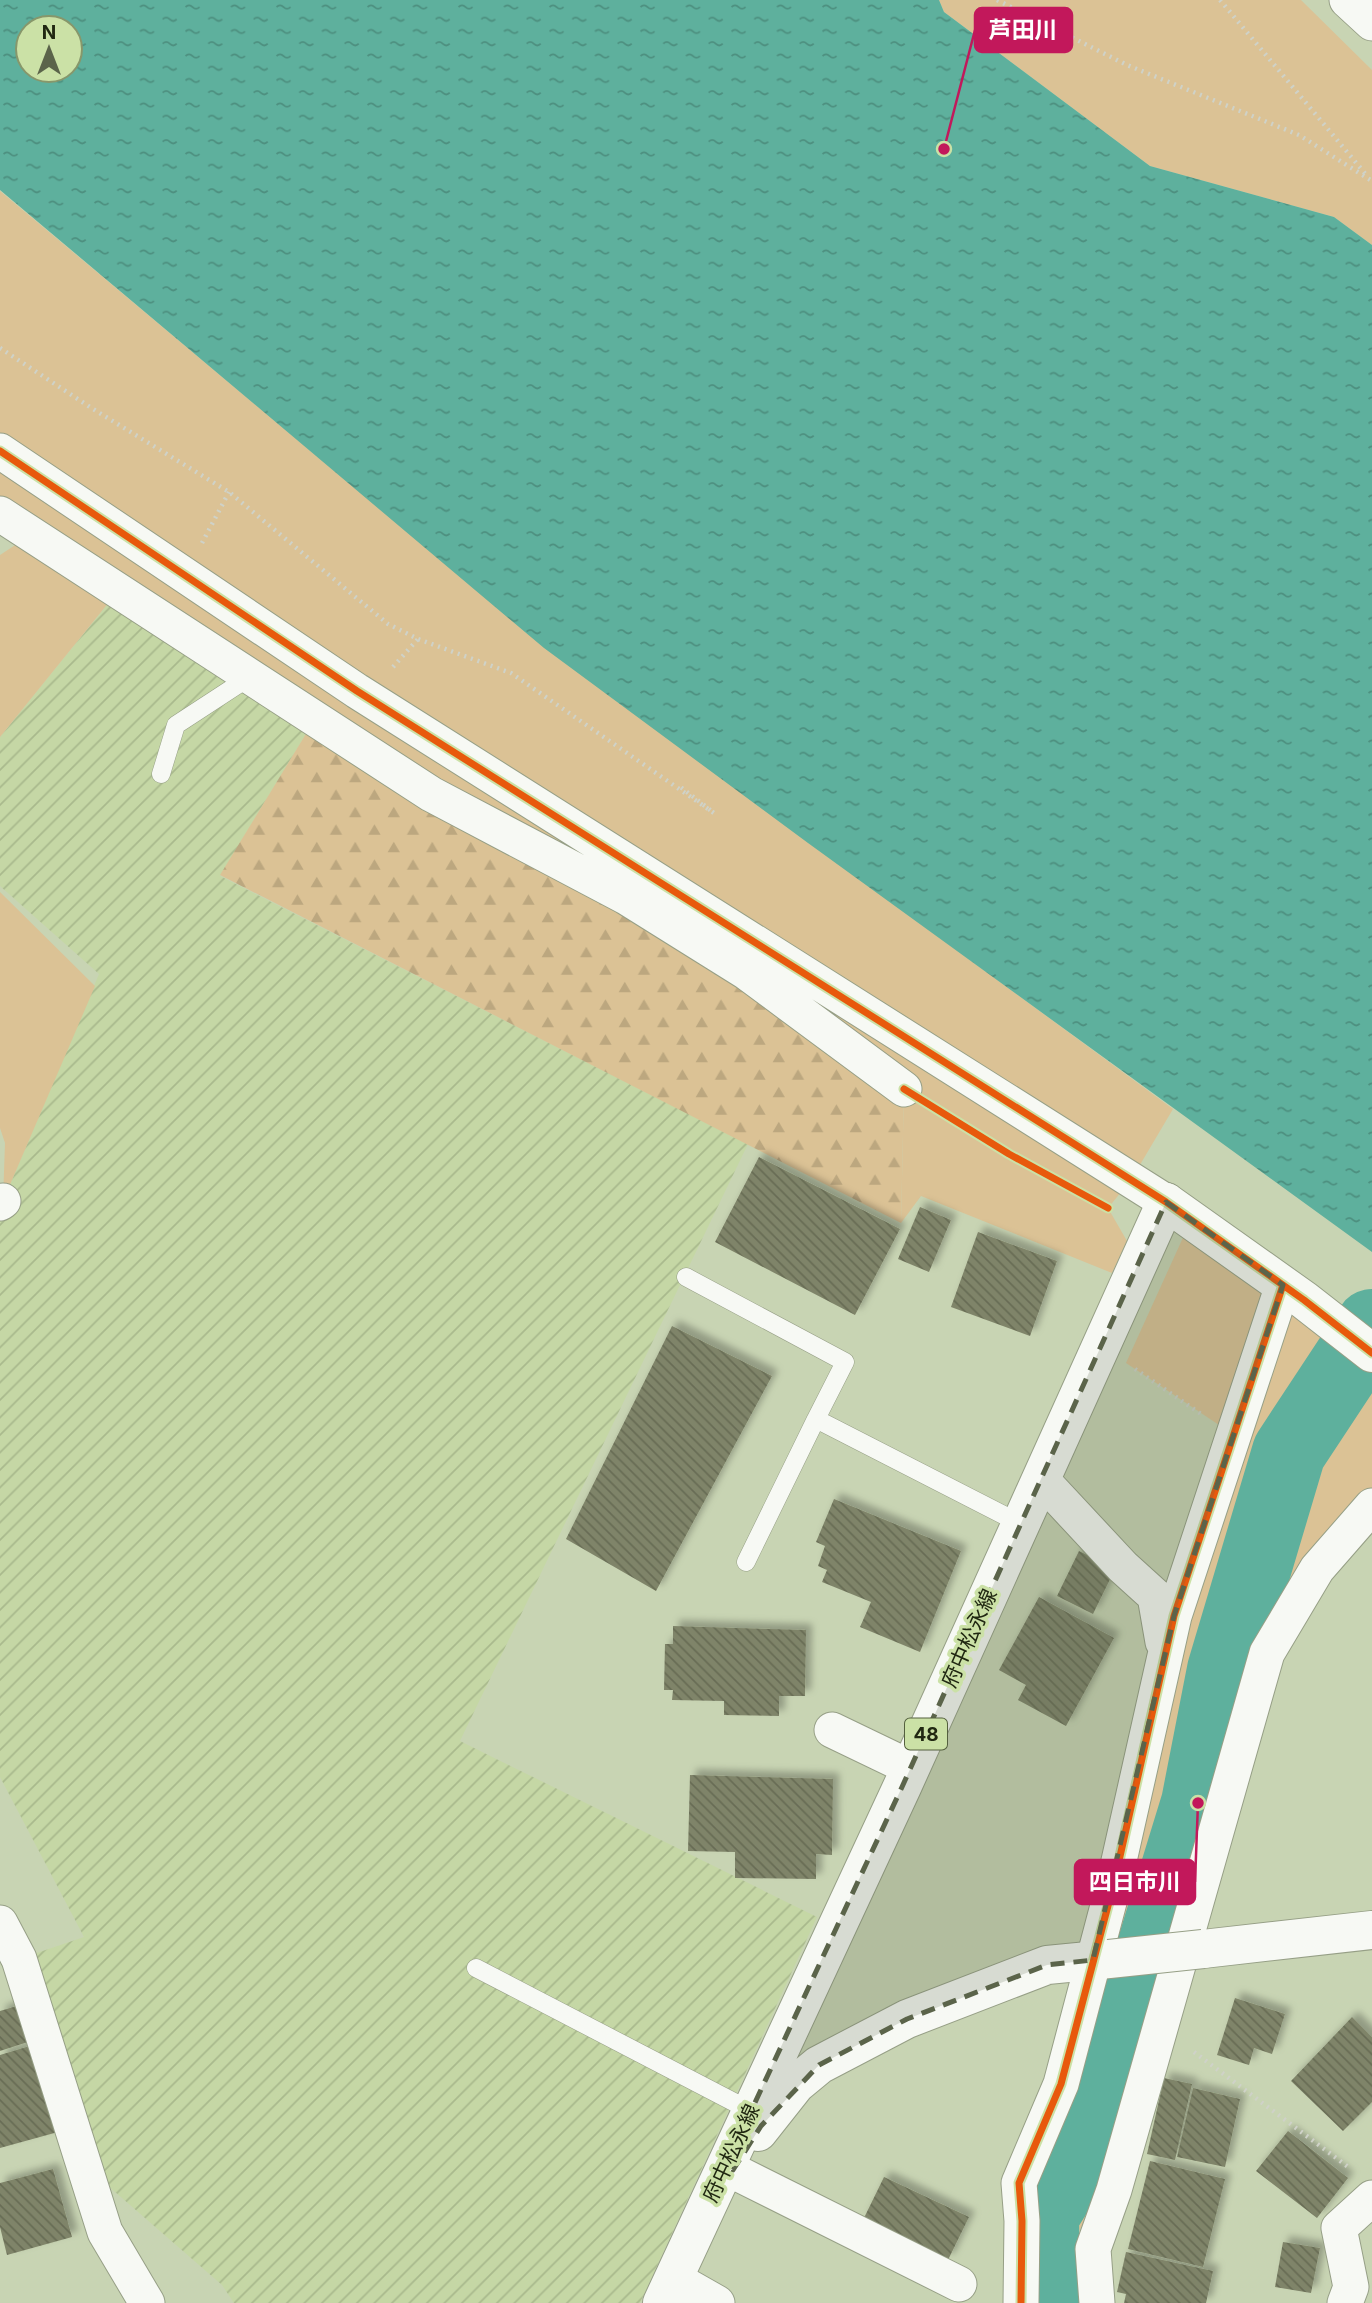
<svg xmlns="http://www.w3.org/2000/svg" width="1372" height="2303" font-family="Inter,'Noto Sans JP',sans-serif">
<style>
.industrial{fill:url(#industrial-furrows)}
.green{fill:#dbc295}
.forest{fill:url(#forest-firs)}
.water{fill:url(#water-ripples);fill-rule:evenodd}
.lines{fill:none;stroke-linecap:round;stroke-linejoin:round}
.river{stroke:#5eb09d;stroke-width:74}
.building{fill:url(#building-back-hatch);filter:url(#shadow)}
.service-casing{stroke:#969f86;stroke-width:19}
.minor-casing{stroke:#969f86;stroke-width:37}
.tertiary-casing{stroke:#969f86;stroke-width:40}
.primary-casing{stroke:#969f86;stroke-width:40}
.path{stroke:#cfd2c8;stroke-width:4.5;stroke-dasharray:2 5;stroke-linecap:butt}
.service{stroke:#f7f9f4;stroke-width:18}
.minor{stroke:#f7f9f4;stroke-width:35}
.tertiary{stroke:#f7f9f4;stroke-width:38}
.primary{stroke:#f7f9f4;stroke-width:38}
.primary-bridge-casing{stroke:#969f86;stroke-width:40;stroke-linecap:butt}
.primary-bridge{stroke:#f7f9f4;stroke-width:38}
.cycleway-casing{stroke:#cbe1a6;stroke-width:11}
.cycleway{stroke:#e8590c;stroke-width:7}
.marked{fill:#5b644a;fill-opacity:0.2;stroke:#5b644a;stroke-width:5;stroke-dasharray:14 9;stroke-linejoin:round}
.labels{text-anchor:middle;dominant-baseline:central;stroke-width:7;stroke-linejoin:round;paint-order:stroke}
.shield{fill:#cbe1a6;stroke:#54603e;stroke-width:2}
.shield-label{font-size:19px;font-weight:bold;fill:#212812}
.street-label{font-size:21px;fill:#212812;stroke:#cbe1a6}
.leader{fill:none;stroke:#c2185b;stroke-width:2.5}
.callout-dot{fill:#c2185b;stroke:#cbe1a6;stroke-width:2.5}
.callout{fill:#c2185b;stroke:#c2185b;stroke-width:2.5}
.callout-label{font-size:23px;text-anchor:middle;font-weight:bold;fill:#fff}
</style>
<defs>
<pattern id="industrial-furrows" width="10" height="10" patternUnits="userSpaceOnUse" patternTransform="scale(1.75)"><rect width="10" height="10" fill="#c5d7a5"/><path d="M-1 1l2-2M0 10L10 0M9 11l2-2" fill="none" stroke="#a9b98d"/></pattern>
<pattern id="forest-firs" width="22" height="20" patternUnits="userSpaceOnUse" patternTransform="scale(1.75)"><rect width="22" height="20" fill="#dbc295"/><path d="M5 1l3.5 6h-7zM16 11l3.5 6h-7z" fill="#bca77f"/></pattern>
<pattern id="water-ripples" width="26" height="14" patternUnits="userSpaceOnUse" patternTransform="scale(1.75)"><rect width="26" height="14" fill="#5eb09d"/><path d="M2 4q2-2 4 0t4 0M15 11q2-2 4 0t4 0" fill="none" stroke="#4d8f7f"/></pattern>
<pattern id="building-back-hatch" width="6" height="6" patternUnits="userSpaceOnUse" patternTransform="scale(1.75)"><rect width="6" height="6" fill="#7f8469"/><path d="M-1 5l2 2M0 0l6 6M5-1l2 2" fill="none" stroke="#686c55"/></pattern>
<filter id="shadow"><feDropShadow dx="6" dy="-6" stdDeviation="3.5" flood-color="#0004"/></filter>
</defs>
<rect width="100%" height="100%" fill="#c8d4b3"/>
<path class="industrial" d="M119,590L315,719L220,876L748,1144L460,1741L817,1917L640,2303H234L222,2285L84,2165L19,1959L84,1937L0,1777V1203L3,1201L99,974L0,886V737Z"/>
<path class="green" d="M939,0H1301L1372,70V245L1334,217L1150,166L944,12Z
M0,191L552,653L1173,1109L1131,1180L1108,1208L1127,1241L1112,1273L921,1196L901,1223L904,1089L118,591L0,737V555L32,534L0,514Z
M0,892L95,986L3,1201L5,1143L0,1128Z
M1191,1220L1372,1353V1506L1267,1653L1106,2182L1079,2231L1075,2303H1020L1022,2223L1234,1435L1126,1363Z"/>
<path class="forest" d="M315,719L904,1089L901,1223L220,875Z"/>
<path class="water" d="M0,0H939L944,12L1150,166L1334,217L1372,245V1252L808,843L544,648L0,190ZM28,28H70V70H28Z"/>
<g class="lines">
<path class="river" d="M1043,2303L1042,2215L1083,2150L1129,2028L1198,1803L1224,1670L1289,1452L1372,1326"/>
</g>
<path class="building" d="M759,1157L900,1229L855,1315L715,1242Z
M920,1207L951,1220L929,1272L898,1259Z
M978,1232L1057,1261L1030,1336L951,1307Z
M672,1326L772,1376L656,1591L566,1539Z
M834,1499L961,1551L920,1652L860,1627L871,1602L822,1582L827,1570L818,1566L825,1546L816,1542Z
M1079,1551L1115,1569L1093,1614L1057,1596Z
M1039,1597L1114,1638L1066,1726L1018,1700L1026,1685L999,1670Z
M673,1626L806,1630L805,1696H779V1716L724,1715V1701L672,1700L673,1690H664L665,1644H673Z
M690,1775L833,1779L832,1855L816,1854V1879L735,1878V1852L688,1851Z
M1235,1998L1285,2014L1272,2054L1254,2048L1249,2065L1217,2055Z
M20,2005L31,2041L0,2051V2011Z
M1352,2017L1372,2037V2102L1343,2131L1291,2081Z
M33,2045L58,2132L0,2148V2055Z
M1164,2078L1192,2084L1175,2160L1147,2154Z
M1193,2088L1240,2099L1225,2167L1177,2157Z
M1288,2131L1348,2178L1317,2218L1256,2171Z
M1150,2161L1225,2179L1203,2267L1128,2249Z
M53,2169L72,2237L7,2255L0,2227V2183Z
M884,2177L969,2217L948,2260L863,2220Z
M1283,2242L1320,2248L1311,2293L1275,2287Z
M1126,2252L1213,2271L1206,2303H1124L1126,2294L1117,2292Z"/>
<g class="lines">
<defs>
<path id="service" d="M161,774L176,725L251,676
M686,1277L845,1362L816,1419L1021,1524
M746,1562L816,1419
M476,1968L751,2111"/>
<path id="minor" d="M1347,0L1372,23
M0,451L357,691L1166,1202
M0,514L431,794L626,897L746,972L904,1089
M0,1203L3,1201
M1041,1479L1123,1567L1155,1596L1163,1642
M832,1730L911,1768
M0,1923L19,1959L105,2232L147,2303
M725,2167L959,2284
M673,2278L717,2303
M1021,2303L1022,2221L1019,2183L1061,2084L1114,1883L1174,1616L1283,1285
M1097,2303L1093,2249L1114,2190L1267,1653L1317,1569L1372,1506
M1345,2303L1351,2287L1339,2228L1372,2198"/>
<path id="tertiary" d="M1166,1202L1304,1300L1372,1353"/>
<path id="primary" d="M1203,1949L1372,1930
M758,2132L796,2084L819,2065L907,2019L1047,1965L1109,1959
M662,2303L902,1787L1166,1202"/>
</defs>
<use href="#service" class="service-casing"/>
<use href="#minor" class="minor-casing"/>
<use href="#tertiary" class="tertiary-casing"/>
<use href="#primary" class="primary-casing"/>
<path class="path" d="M997,0L1127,65L1299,135L1372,181
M1220,0L1368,177
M0,348L93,409L229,492L388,624L418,639L511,673L714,813L678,785
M202,543L229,492
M393,667L418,639
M1135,1369L1201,1414
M1194,2052L1351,2169"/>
<use href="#service" class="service"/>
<use href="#minor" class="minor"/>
<use href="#tertiary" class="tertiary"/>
<use href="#primary" class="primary"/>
<defs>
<path id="primary-bridge" d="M1109,1959L1203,1949"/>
</defs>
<use href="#primary-bridge" class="primary-bridge-casing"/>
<use href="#primary-bridge" class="primary-bridge"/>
<defs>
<path id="cycleway" d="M0,451L357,691L1166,1202L1304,1300L1372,1353
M904,1089L1009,1154L1108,1208
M1021,2303L1022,2221L1019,2183L1061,2084L1114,1883L1174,1616L1283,1285"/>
</defs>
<use href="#cycleway" class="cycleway-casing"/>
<use href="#cycleway" class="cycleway"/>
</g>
<path class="marked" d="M1166,1202L1283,1285L1174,1616L1093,1960L1047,1965L907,2019L819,2065L761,2126L733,2170L725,2167L902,1787Z"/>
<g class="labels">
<rect class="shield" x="905" y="1718.5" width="42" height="31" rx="5"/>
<g class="shield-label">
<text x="926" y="1734">48</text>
</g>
<g class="street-label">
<text transform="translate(969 1638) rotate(-66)">府中松永線</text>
<text transform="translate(731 2153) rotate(-65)">府中松永線</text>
</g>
</g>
<path class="leader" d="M944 149L975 30M1198 1803L1195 1882"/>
<g class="callout-dot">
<circle cx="944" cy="149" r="7"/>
<circle cx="1198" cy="1803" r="7"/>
</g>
<g class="callout">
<rect x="975" y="8" width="97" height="44" rx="7"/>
<rect x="1075" y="1860" width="120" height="44" rx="7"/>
</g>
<g class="callout-label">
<text x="1023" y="38">芦田川</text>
<text x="1135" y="1890">四日市川</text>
</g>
<g transform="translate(49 49)"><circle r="33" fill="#cbe1a6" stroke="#87976b" stroke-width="2"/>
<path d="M0-5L12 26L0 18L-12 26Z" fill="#5b644a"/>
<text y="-10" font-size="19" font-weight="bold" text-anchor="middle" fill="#212812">N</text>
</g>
</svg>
